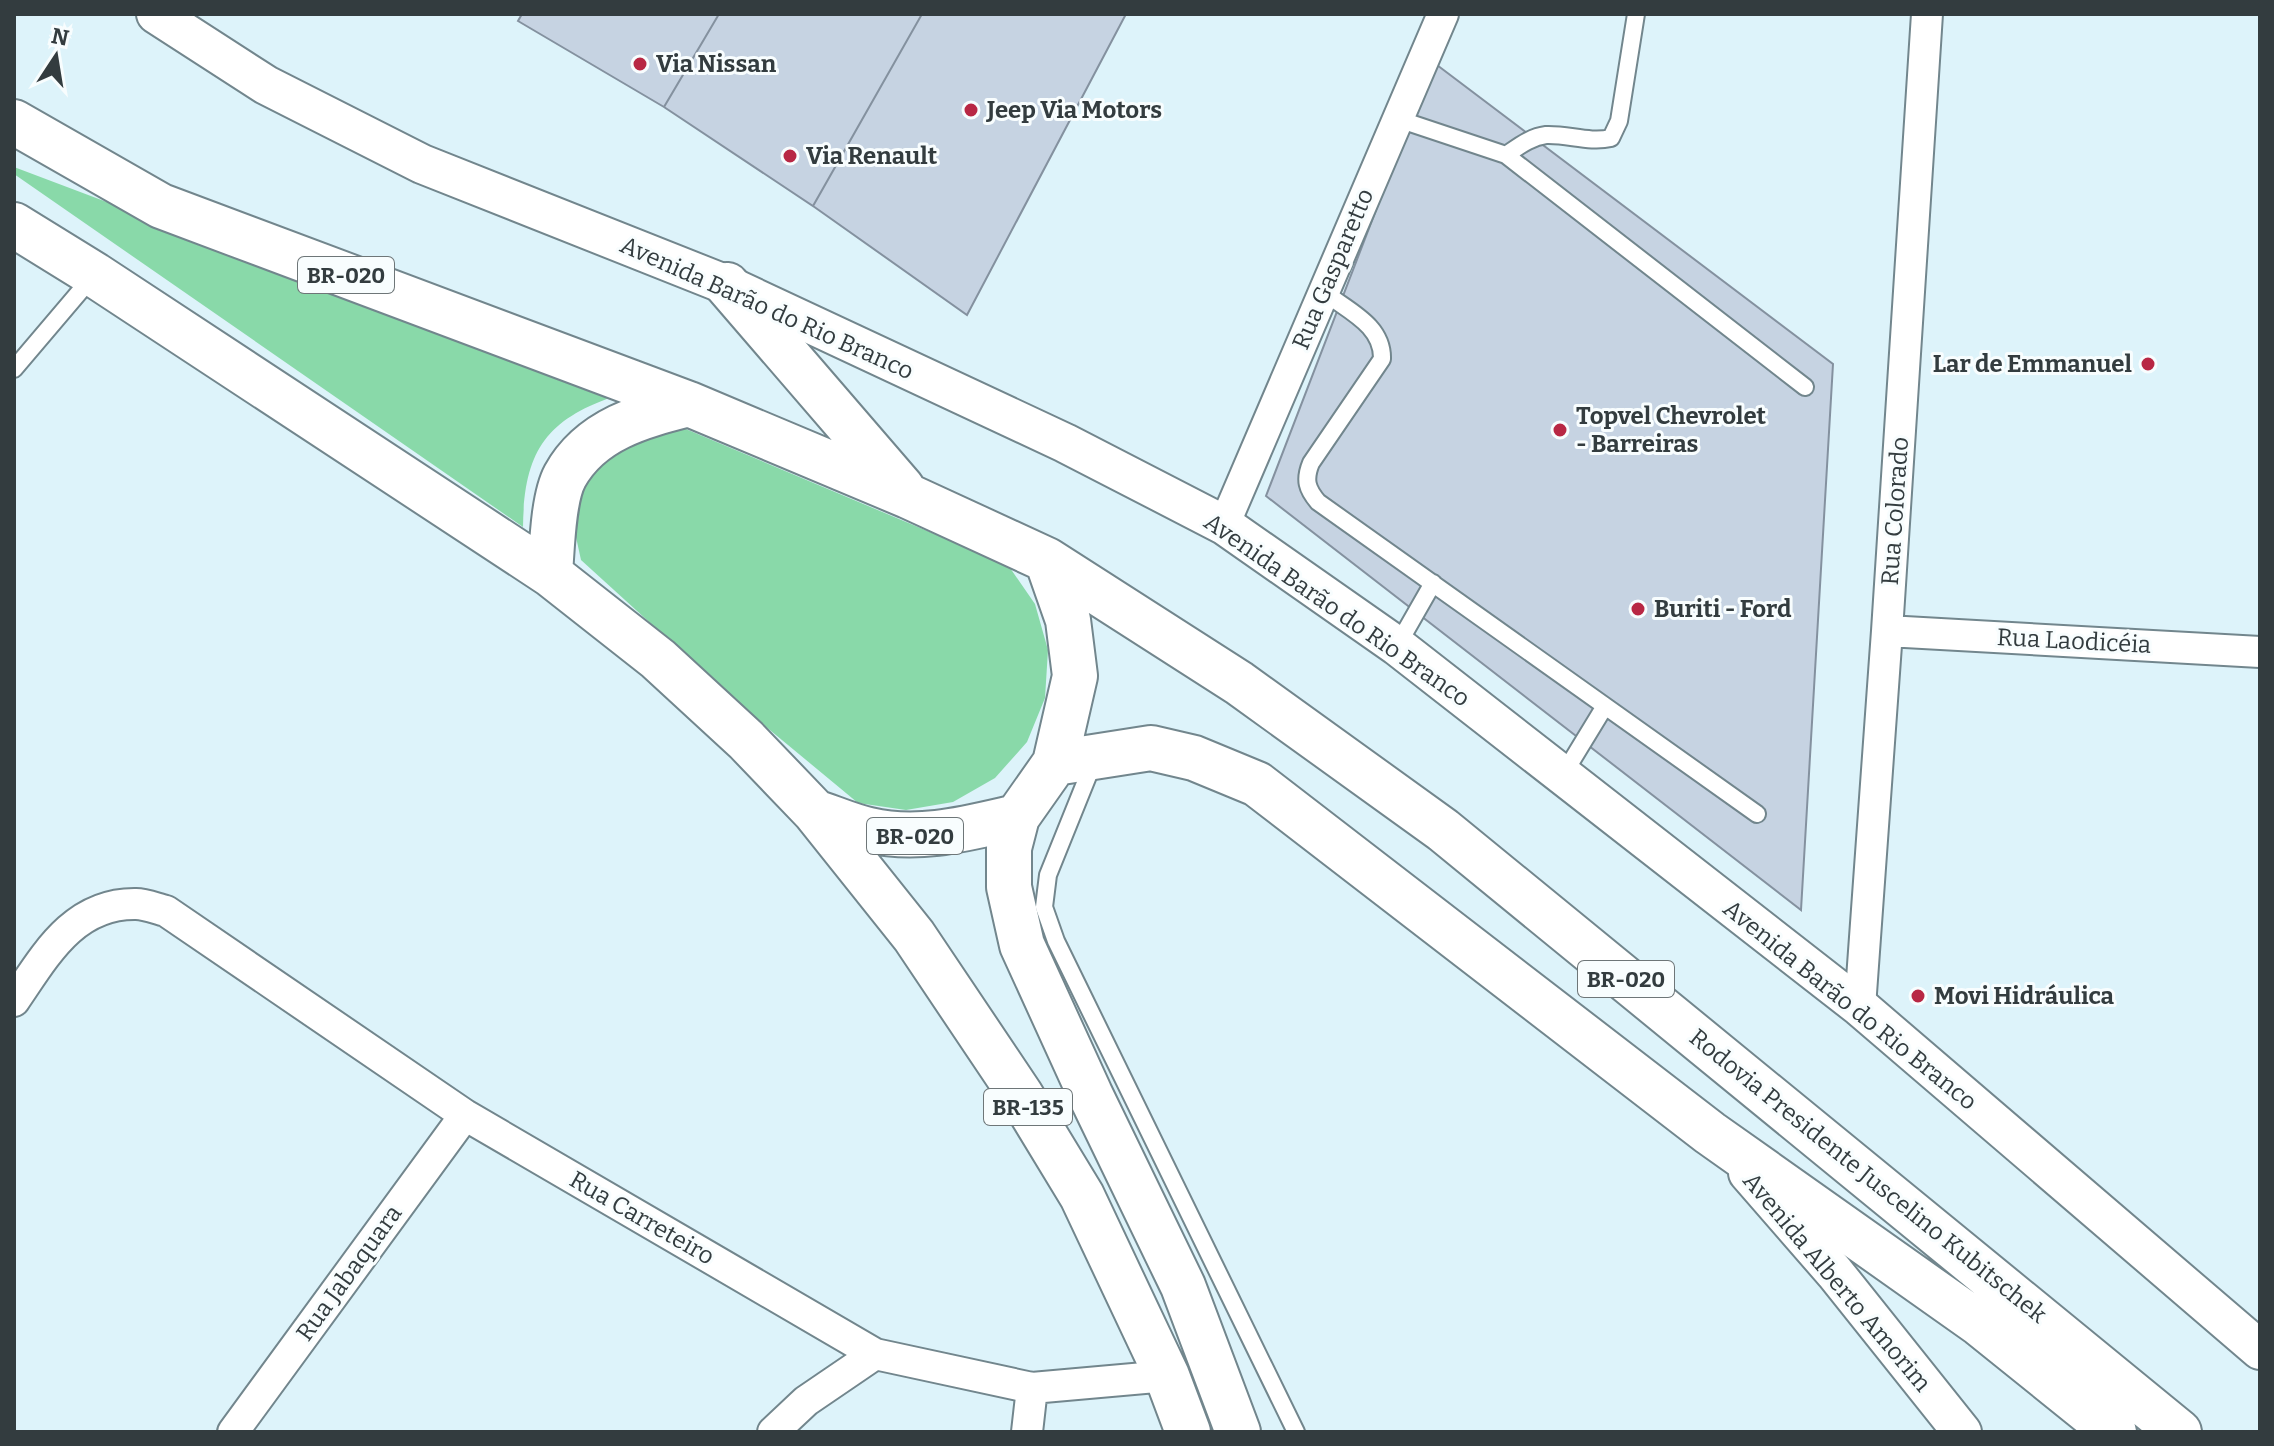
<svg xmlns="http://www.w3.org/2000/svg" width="2274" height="1446" font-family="Bitter,serif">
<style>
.green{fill:#89d9a9}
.building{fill:#c6d3e2;stroke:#84919f;stroke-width:2}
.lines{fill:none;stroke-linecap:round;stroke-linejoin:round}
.service-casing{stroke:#72868d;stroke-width:20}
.minor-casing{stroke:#72868d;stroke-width:34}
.tertiary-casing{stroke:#72868d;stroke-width:42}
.trunk-casing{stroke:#72868d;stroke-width:48}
.service{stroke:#fff;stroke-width:16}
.minor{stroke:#fff;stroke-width:30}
.tertiary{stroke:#fff;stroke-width:38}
.trunk{stroke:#fff;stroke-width:44}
.poi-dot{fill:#b82744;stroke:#f8fdfe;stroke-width:3}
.labels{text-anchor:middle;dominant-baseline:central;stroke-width:6;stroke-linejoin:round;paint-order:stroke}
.shield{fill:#f8fdfe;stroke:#6e7678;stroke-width:2}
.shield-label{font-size:22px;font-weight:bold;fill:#333c3f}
.poi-label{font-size:24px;font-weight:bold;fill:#333c3f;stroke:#f8fdfe;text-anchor:start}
.street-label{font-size:24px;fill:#333c3f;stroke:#f8fdfe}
</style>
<rect width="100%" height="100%" fill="#ddf3fa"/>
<path class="green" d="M14,167L618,395C546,419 524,451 523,527L14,174Z
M681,427L1008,565L1035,604L1048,650L1045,698L1027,742L995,778L953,802L906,810L858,803L747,711L581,560L574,528L578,495L594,465L617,443Z"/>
<path class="building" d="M522,14H719L664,107L518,21Z
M719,14H922L813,206L664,107Z
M922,14H1126L967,315L813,206Z
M1433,62L1833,364L1801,910L1266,496Z"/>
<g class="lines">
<defs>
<path id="service" d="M1398,119L1506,155L1805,387
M1506,155C1518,147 1530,137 1546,135C1568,134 1589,143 1611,138L1619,121L1636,14
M1324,292C1348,311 1383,325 1382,359L1311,463C1304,480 1307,489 1318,502L1757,814
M14,369L93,276
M1397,646L1433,583
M1094,761L1048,875L1044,907L1056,941L1296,1432
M1563,775L1605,706"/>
<path id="minor" d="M1224,525L1443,14
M1887,631L2260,652
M14,1001C45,956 73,903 136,904C146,904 157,909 166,911L465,1115L875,1354L1032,1388L1167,1376
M1860,1007L1887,631L1927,14
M233,1432L465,1115
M773,1432L806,1401L875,1354
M1027,1432L1032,1388"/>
<path id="tertiary" d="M156,14L266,85L422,164L727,285L1065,443L1224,525L1397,646L1860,1007L2260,1350
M1748,1173L1835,1273L1962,1432"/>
<path id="trunk" d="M14,122L161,206L689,404L908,496L1047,560L1239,683L1443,830L2179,1432
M14,225L95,275L550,574L658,659L746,740L815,812L914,936L1020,1094L1082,1196L1167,1376L1188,1432
M727,285L902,488
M1047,560L1068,620L1075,676L1055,763L1017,817L1009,848V887L1022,945L1090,1094L1183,1286L1238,1432
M550,574C552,548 553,498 565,476C591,429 642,416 689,404
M1055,763L1151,748L1194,758L1257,784L1710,1133L1980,1324L2114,1432
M815,812C833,818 851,826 869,830C919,842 969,828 1017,817"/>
</defs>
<use href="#service" class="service-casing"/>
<use href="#minor" class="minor-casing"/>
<use href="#tertiary" class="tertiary-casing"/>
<use href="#trunk" class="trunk-casing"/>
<use href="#service" class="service"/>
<use href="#minor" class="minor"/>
<use href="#tertiary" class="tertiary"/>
<use href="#trunk" class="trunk"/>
</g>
<g class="poi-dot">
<circle cx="640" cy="64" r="8"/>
<circle cx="971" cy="110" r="8"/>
<circle cx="790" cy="156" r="8"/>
<circle cx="2148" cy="364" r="8"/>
<circle cx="1560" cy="430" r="8"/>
<circle cx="1638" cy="609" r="8"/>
<circle cx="1918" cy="996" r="8"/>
</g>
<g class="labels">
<g class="shield">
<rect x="298" y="257" width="96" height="36" rx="6"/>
<rect x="867" y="818" width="96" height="36" rx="6"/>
<rect x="1578" y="961" width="96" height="36" rx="6"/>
<rect x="984" y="1089" width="88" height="36" rx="6"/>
</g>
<g class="shield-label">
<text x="346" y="275">BR-020</text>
<text x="915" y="836">BR-020</text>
<text x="1626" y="979">BR-020</text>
<text x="1028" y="1107">BR-135</text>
</g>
<g class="poi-label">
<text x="656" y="64">Via Nissan</text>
<text x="987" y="110">Jeep Via Motors</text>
<text x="806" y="156">Via Renault</text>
<text x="2132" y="364" text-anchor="end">Lar de Emmanuel</text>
<text x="1576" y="416">Topvel Chevrolet<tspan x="1576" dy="28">- Barreiras</tspan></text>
<text x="1654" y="609">Buriti - Ford</text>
<text x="1934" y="996">Movi Hidráulica</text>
</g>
<g class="street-label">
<text transform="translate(1333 269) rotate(-67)">Rua Gasparetto</text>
<text transform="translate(767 308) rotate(24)">Avenida Barão do Rio Branco</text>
<text transform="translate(1895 511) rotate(-86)">Rua Colorado</text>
<text transform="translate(1337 610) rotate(35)">Avenida Barão do Rio Branco</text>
<text transform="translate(2074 641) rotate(3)">Rua Laodicéia</text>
<text transform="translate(1850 1005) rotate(39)">Avenida Barão do Rio Branco</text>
<text transform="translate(1868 1176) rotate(39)">Rodovia Presidente Juscelino Kubitschek</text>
<text transform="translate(642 1218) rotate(30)">Rua Carreteiro</text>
<text transform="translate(349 1273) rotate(-54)">Rua Jabaquara</text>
<text transform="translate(1837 1282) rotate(50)">Avenida Alberto Amorim</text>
</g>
</g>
<rect width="2274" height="1446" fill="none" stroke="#333c3f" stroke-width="32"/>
<g transform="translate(56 56) rotate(12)" stroke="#f8fdfe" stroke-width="6" paint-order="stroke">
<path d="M0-6L14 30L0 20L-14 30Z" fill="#333c3f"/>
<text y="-12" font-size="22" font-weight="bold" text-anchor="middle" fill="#333c3f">N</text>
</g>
</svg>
